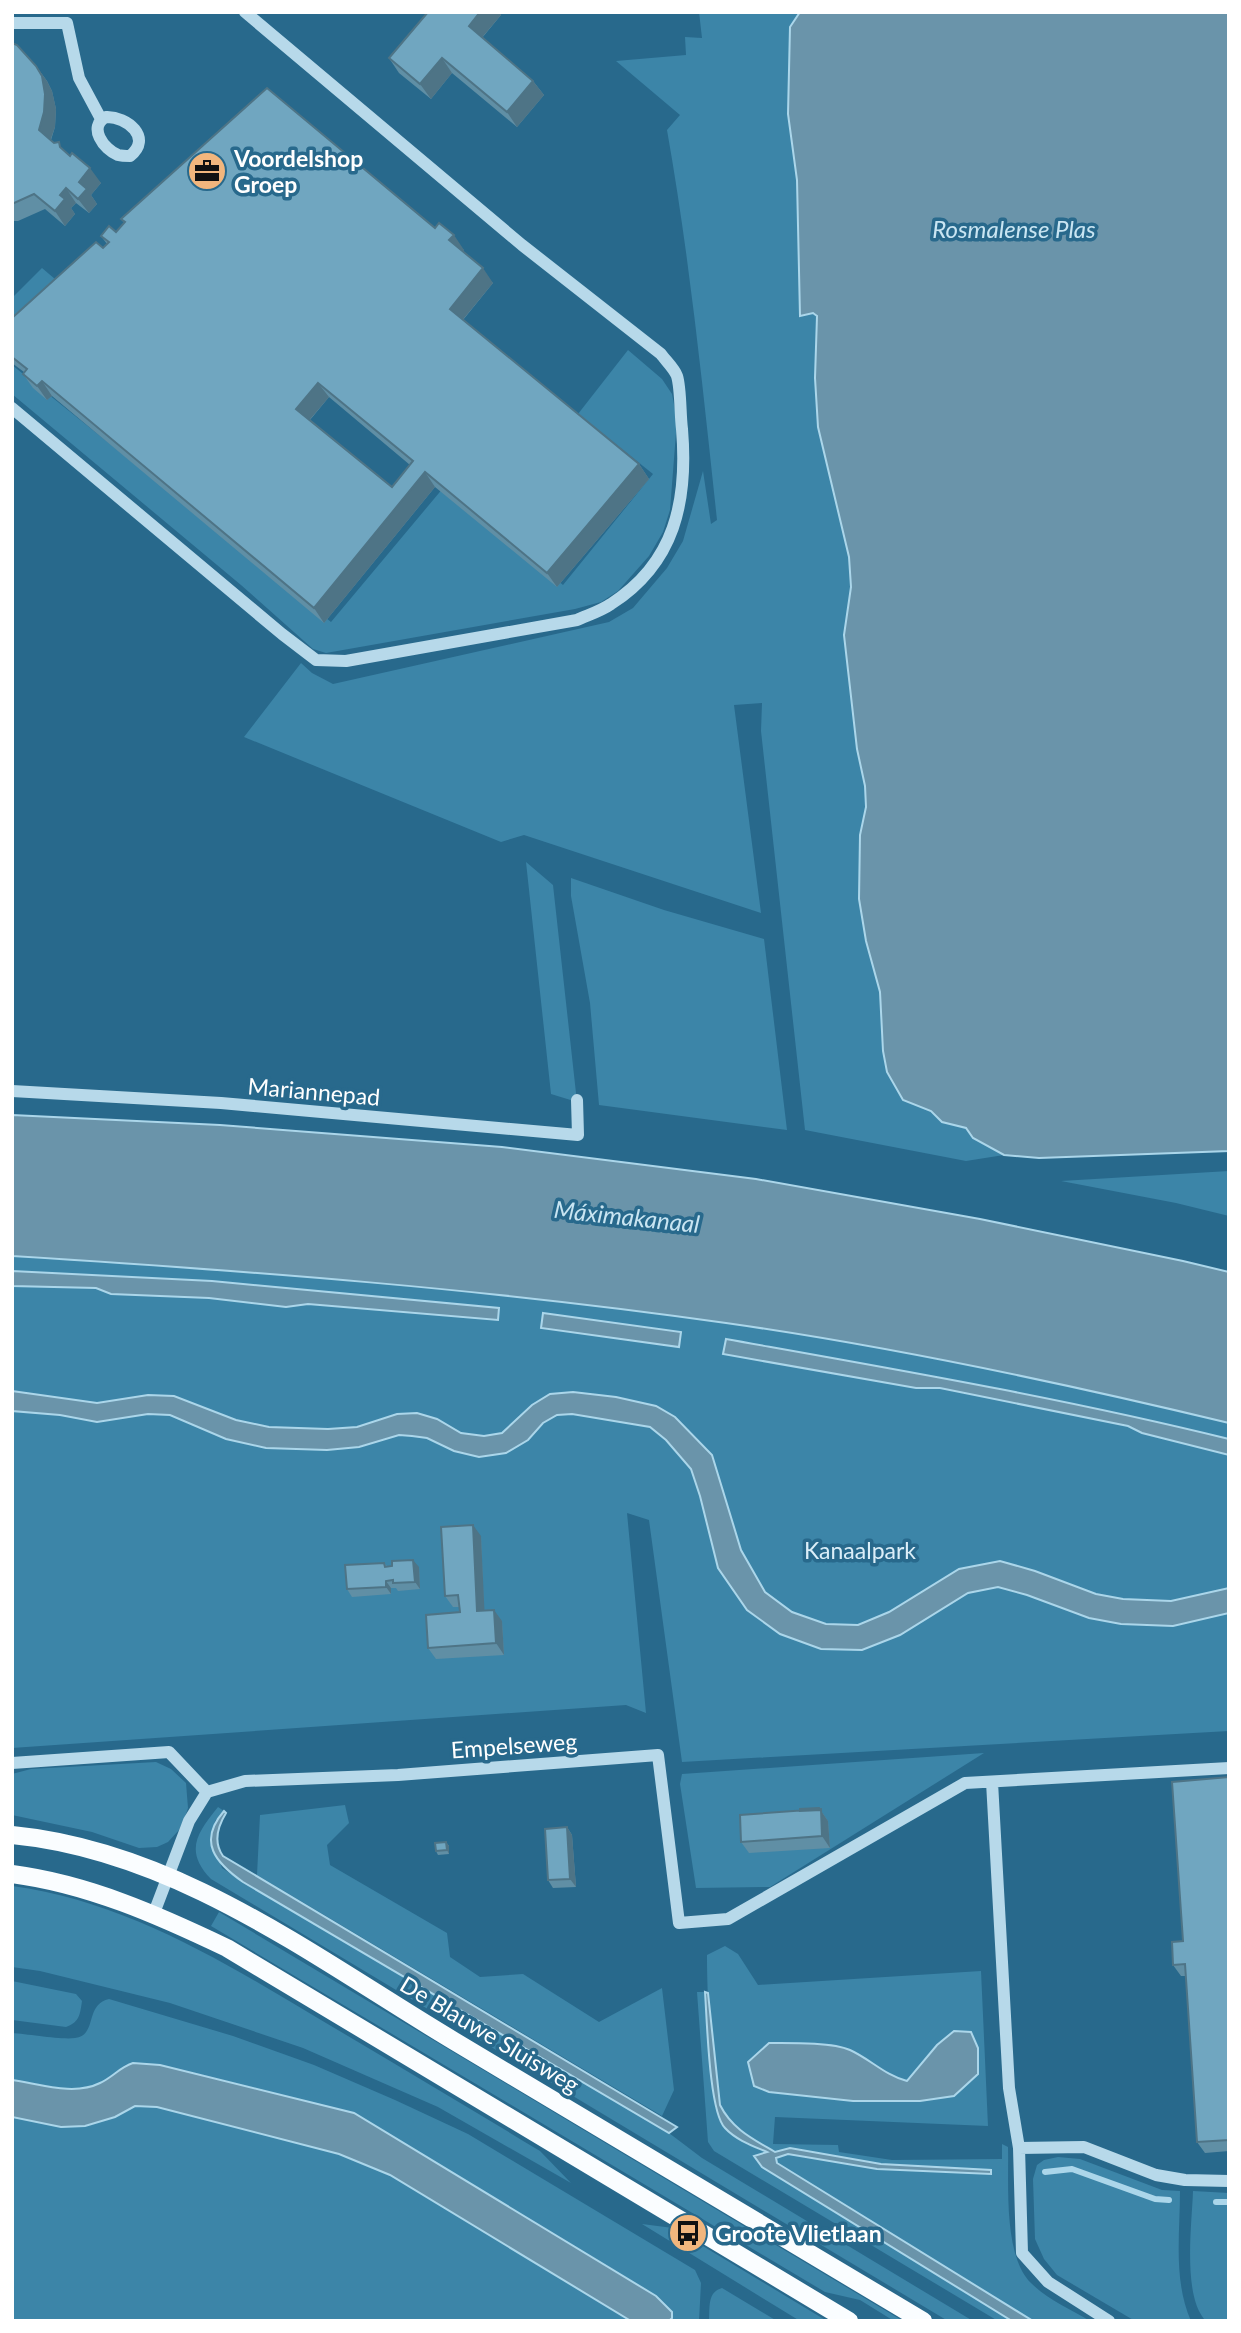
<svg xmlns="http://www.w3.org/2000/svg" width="1241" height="2333" font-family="Lato,sans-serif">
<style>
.green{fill:#3c85a8;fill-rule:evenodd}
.water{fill:#6a94aa;stroke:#abd6ea;stroke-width:2}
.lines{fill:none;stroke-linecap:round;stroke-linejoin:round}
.stream{stroke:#abd6ea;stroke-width:6}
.minor{stroke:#b7d9ea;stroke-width:12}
.major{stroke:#fafdff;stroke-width:18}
.wall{fill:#608fa5;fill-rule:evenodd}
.shaded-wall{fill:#4e7486}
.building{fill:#70a6c0;stroke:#4e7486;stroke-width:2;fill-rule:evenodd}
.labels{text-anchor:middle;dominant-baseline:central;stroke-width:7;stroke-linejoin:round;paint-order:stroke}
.poi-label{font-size:23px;font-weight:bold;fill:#fff;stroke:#28698c;text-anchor:start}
.street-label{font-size:23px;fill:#fff;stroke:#28698c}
.park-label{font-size:23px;fill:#dbeef8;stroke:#28698c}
.water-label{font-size:24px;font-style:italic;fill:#c9e5f2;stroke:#28698c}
</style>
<rect width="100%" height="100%" fill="#28698c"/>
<path class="green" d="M699,12H800L790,27L788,114L797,180L800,315L814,313L817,315L815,378L818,427L849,557L851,587L844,635L857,749L865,786L866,807L860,835L859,899L866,941L880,992L883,1051L903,1100L931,1111L942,1122L966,1128L973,1138L1004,1155L966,1161L805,1130L761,731L762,703L734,705L761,913L524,835L501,842L244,737L301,663L312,673L333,684L609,622L633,608L667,568L683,541L703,471L711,524L717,520C703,390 690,260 667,130L680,115L616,61L686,55L685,37L702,38Z
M42,268L69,291L12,342V298Z
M628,350L662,379L672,394L677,420L670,510L663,532L649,556L618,591L601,602L575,609L326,653L313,649L241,585L12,394V365L331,622L444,487L563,585L653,474L578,414Z
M526,862L553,885L577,1102L551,1094Z
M571,878L664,910L764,939L787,1130L599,1105L590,1003L571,896Z
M1229,1171V1216L1176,1203L1061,1181Z
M12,1256C251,1271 489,1289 726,1323C895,1347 1063,1383 1229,1423V1731L682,1762L649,1520L627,1513L646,1713L626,1705L12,1748Z
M984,1753L770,1887L696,1888L680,1784L682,1774Z
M156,1762L171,1769L186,1783L188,1808L185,1817L179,1830L168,1842L157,1847L139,1848L92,1832L12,1815V1774L31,1769Z
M345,1805L349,1823L327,1845L330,1865L447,1933L450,1957L480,1977L523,1974L599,2022L662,1988L674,2090L662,2116L257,1875L260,1815Z
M218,1807L224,1811L215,1821L212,1838L222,1868L243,1882L669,2133L702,2158L973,2321H948L211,1879C184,1851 197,1833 218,1807Z
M12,1886C129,1902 227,1964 326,2023C397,2065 469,2108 540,2151L571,2183L438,2107L303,2048L170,2003L40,1971L12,1967Z
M219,1912L903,2321H894L860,2300L825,2292L211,1926Z
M725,1946L738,1954L758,1985L981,1971L988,2126L775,2117L773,2144L838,2145L839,2152L892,2160L1002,2159V2144L1008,2147C1009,2185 1003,2255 1031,2283C1047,2299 1070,2309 1090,2321H1033L777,2163L776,2158L788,2154L877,2169L990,2174L991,2170L881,2164L790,2148L775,2152C759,2142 737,2133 726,2117C710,2092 707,1988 707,1955ZM802,2044L848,2049L898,2079L907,2081L923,2064L954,2096C890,2105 832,2099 769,2092Z
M12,1981L76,1994L82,2001C80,2014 80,2022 66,2027L12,2020Z
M697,1992H705L715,2107L747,2144L769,2153L754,2156L762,2167L1012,2321H998L714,2151L708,2142Z
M109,1999L233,2036L314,2065L395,2100L468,2134L695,2270L701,2283L699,2321H669L672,2318L656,2296L354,2113L160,2065L133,2063L125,2065L100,2084L72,2090L12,2080V2033C28,2034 62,2040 75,2038C98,2035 84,2005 109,1999Z
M135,2106L157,2107L339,2154L390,2175L631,2321H12V2117L61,2127L115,2117Z
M1058,2157L1080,2159L1162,2190L1180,2191C1180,2234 1173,2280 1191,2321H1135L1057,2275L1044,2259L1035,2239L1033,2179L1037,2165L1044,2160Z
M1193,2191L1229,2193V2321H1206C1182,2297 1192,2224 1193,2191Z
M642,2224L673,2228L827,2321H800Z
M722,2288L777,2321H709C710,2308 707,2292 722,2288Z"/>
<path class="water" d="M800,12H1229V1151L1039,1158L1004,1155L973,1138L966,1128L942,1122L931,1111L903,1100L887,1072L883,1051L880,992L866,941L859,899L860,835L866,807L865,786L857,749L844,635L851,587L849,557L818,427L815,378L817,316L813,313L800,316L797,180L788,114L790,27Z
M12,1115L220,1125L502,1147L756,1179L980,1219L1183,1261L1229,1272V1423C1063,1383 895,1347 726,1323C489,1289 251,1271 12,1256Z
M12,1271L212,1281L499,1308L498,1320L308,1304L286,1307L209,1298L111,1294L96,1288L12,1286Z
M543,1313L681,1332L679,1347L541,1328Z
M726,1339C894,1369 1063,1398 1229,1439V1455L1142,1433L1128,1426L940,1388H916L723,1354Z
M12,1391L97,1403L148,1395L174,1396L236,1420L269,1427L328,1429L357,1427L397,1414L417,1413L437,1419L461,1433L484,1436L502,1433L532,1405L550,1394L573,1392L616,1397L656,1406L675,1417L712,1455L741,1550L765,1592L792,1612L826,1624L858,1625L889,1612L959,1569L1000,1561L1035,1571L1096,1594L1123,1599L1171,1601L1229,1588V1613L1173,1626L1121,1624L1089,1618L1027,1595L998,1587L968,1593L900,1635L862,1650L821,1649L780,1634L747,1610L718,1568L700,1496L691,1469L666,1440L650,1427L572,1414L557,1415L543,1423L528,1440L506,1453L479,1457L454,1451L427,1438L412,1436L399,1435L359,1447L327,1450L266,1448L226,1439L170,1415L148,1414L97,1422L60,1415L12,1411Z
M224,1811L226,1813C218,1826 213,1842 223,1856L677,2127L669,2133L243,1882C216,1863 197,1842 224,1811Z
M705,1992L708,1993L720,2105C732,2129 753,2139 775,2152L790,2148L881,2164L991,2170V2174L877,2169L788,2154L776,2158L777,2163L1033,2321H1012L762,2167L754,2156L767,2152C753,2146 736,2140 725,2128C709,2112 707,2019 705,1992Z
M954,2031L971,2032L978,2048V2074L954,2096L920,2101H853L769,2092L754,2086L748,2062L769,2043C789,2043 832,2042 850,2050C870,2059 886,2076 907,2081L937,2045Z
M133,2063L160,2065L354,2113L656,2296L672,2312V2318L669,2321H631L390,2175L339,2154L157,2107L135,2106L115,2117L85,2126L61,2127L12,2117V2080C40,2084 74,2096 100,2083C113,2077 120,2067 133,2063Z"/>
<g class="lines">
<path class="stream" d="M1045,2172L1072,2169L1155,2199L1169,2200
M1216,2202H1229"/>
<path class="minor" d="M12,23H67
M67,23L79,78L101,119
M106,117C127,116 153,138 130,156C126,156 122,156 118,155C104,150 87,126 106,117Z
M12,408L282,634L316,660L346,661L577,620C588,615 601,611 611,604C675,563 688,501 682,429C680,414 681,389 677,376C674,368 665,360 661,354L522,245L245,12
M12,1091L221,1103L578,1135L577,1100
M12,1763L169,1752L207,1792
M992,1782L1009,2088L1019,2148L1022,2253L1048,2282L1109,2321
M154,1913L189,1821L207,1792L245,1781L398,1775L658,1755L679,1923L728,1919L965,1783L1229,1768
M1019,2148L1084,2147L1156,2175L1185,2180L1229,2181"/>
<path class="major" d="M12,1835C178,1851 315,1958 454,2041C611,2134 767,2228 923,2321
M12,1874C88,1884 158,1915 227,1948L849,2321"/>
</g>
<path class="wall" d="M428,12H499L501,15L482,38L533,81L544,95L517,127L452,73L431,99L399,73L389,58Z
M12,43L36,66L47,81L52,91L56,109L55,127L51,140L101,183L91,195L97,204L89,213L76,203L71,208L75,214L65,226L45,209L18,221H12Z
M121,219L435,228L464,250L463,251L493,283L463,320L639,464L649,479L557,587L435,487L324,623L52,396L47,400L33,388L23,374L24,372L12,363V318L103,248L107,244L101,236L116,232L124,223ZM329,397L410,465L392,487L310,420Z
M481,1536L484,1611L502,1621L504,1655L436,1659L428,1648L460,1612L459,1607H453L445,1596Z
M384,1563L387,1566L419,1567L420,1589L398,1591L396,1588H391V1594L352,1597L347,1589Z
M1229,1777V2151L1205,2153L1197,2142L1186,1976H1181L1173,1965L1183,1941Z
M819,1808L828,1821L830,1848L749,1853L741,1842L800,1811Z
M567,1827L572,1835L576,1887L553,1888L548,1880Z
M446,1842L449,1846V1854L438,1855L436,1851Z"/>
<path class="shaded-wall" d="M480,12H499L501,15L479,41L469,26Z
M442,58L452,73L431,99L420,84Z
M36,66L47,81L52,91L56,109L55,127L49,144L39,130Z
M533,81L544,95L517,127L507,112Z
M90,168L101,183L91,195L97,204L89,213L78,199L79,182Z
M66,188L76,203L71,208L75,214L65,226L55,211L60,195Z
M454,235L464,250L460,255L449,240Z
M483,268L493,283L460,323L450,309Z
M42,381L52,396L47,400L37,386Z
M318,383L329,397L306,424L296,409Z
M639,464L649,479L557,587L547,573Z
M425,472L435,487L324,623L314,608Z
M473,1525L481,1536L485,1622L477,1611Z
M413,1560L419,1567L420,1589L415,1582Z
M386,1581L391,1588V1594L386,1587Z
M494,1610L502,1621L504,1655L496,1643Z
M819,1808L828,1821L830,1848L822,1836Z
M567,1827L572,1835L576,1887L570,1879Z
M446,1842L449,1846V1854L447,1850Z"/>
<path class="building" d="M428,12H480L469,26L533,81L507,112L442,58L420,84L389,58Z
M12,43L17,45L36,66L42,76L45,94L44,112L39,130L54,143L59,142L60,147L70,156L72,153L90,168L79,182L87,189L78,199L66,188L60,195L65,199L55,211L34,194L12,204Z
M267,88L435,228L439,223L454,235L449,240L483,268L450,309L639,464L547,573L425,472L314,608L42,381L37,386L23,374L27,369L12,357V318L96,242L103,248L109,242L101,236L109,226L116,232L125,222L121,219ZM318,383L413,461L392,487L296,409Z
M473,1525L477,1611L494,1610L496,1643L428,1648L426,1615L460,1612L458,1595L445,1596L441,1527Z
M413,1560L415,1582L393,1583V1580L386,1581V1587L347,1589L345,1565L384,1563L385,1567L392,1566V1561Z
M1229,1777V2140L1197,2142L1185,1964L1173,1965L1172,1942L1183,1941L1172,1782Z
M819,1808L820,1810L800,1811V1809Z
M821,1809L822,1836L741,1842L740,1815Z
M567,1827L570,1879L548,1880L545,1829Z
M446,1842L447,1850L436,1851L435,1843Z"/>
<defs>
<symbol id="office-disc" viewBox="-11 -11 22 22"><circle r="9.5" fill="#f2b67d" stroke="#28698c"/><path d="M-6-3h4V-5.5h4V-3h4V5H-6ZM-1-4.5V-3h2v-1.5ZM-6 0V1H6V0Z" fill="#111"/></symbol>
<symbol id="bus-disc" viewBox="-11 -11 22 22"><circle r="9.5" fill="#f2b67d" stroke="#28698c"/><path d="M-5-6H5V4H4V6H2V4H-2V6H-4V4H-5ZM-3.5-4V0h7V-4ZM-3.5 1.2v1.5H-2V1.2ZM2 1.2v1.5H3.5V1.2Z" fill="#111"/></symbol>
</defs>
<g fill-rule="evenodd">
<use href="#office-disc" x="185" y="149" width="44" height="44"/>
<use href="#bus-disc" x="666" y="2211" width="44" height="44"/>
</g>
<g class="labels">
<g class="poi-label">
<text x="234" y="158">Voordelshop<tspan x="234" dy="26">Groep</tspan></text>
<text x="715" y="2233">Groote Vlietlaan</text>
</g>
<g class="street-label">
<text transform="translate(314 1091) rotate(5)">Mariannepad</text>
<text transform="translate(514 1745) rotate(-4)">Empelseweg</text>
<text transform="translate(490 2034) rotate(31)">De Blauwe Sluisweg</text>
</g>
<g class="park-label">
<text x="860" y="1550">Kanaalpark</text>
</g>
<g class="water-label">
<text x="1014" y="228">Rosmalense Plas</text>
<text transform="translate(627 1216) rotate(6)">Máximakanaal</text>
</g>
</g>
<rect width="1241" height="2333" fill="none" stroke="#ffffff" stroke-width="28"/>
</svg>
